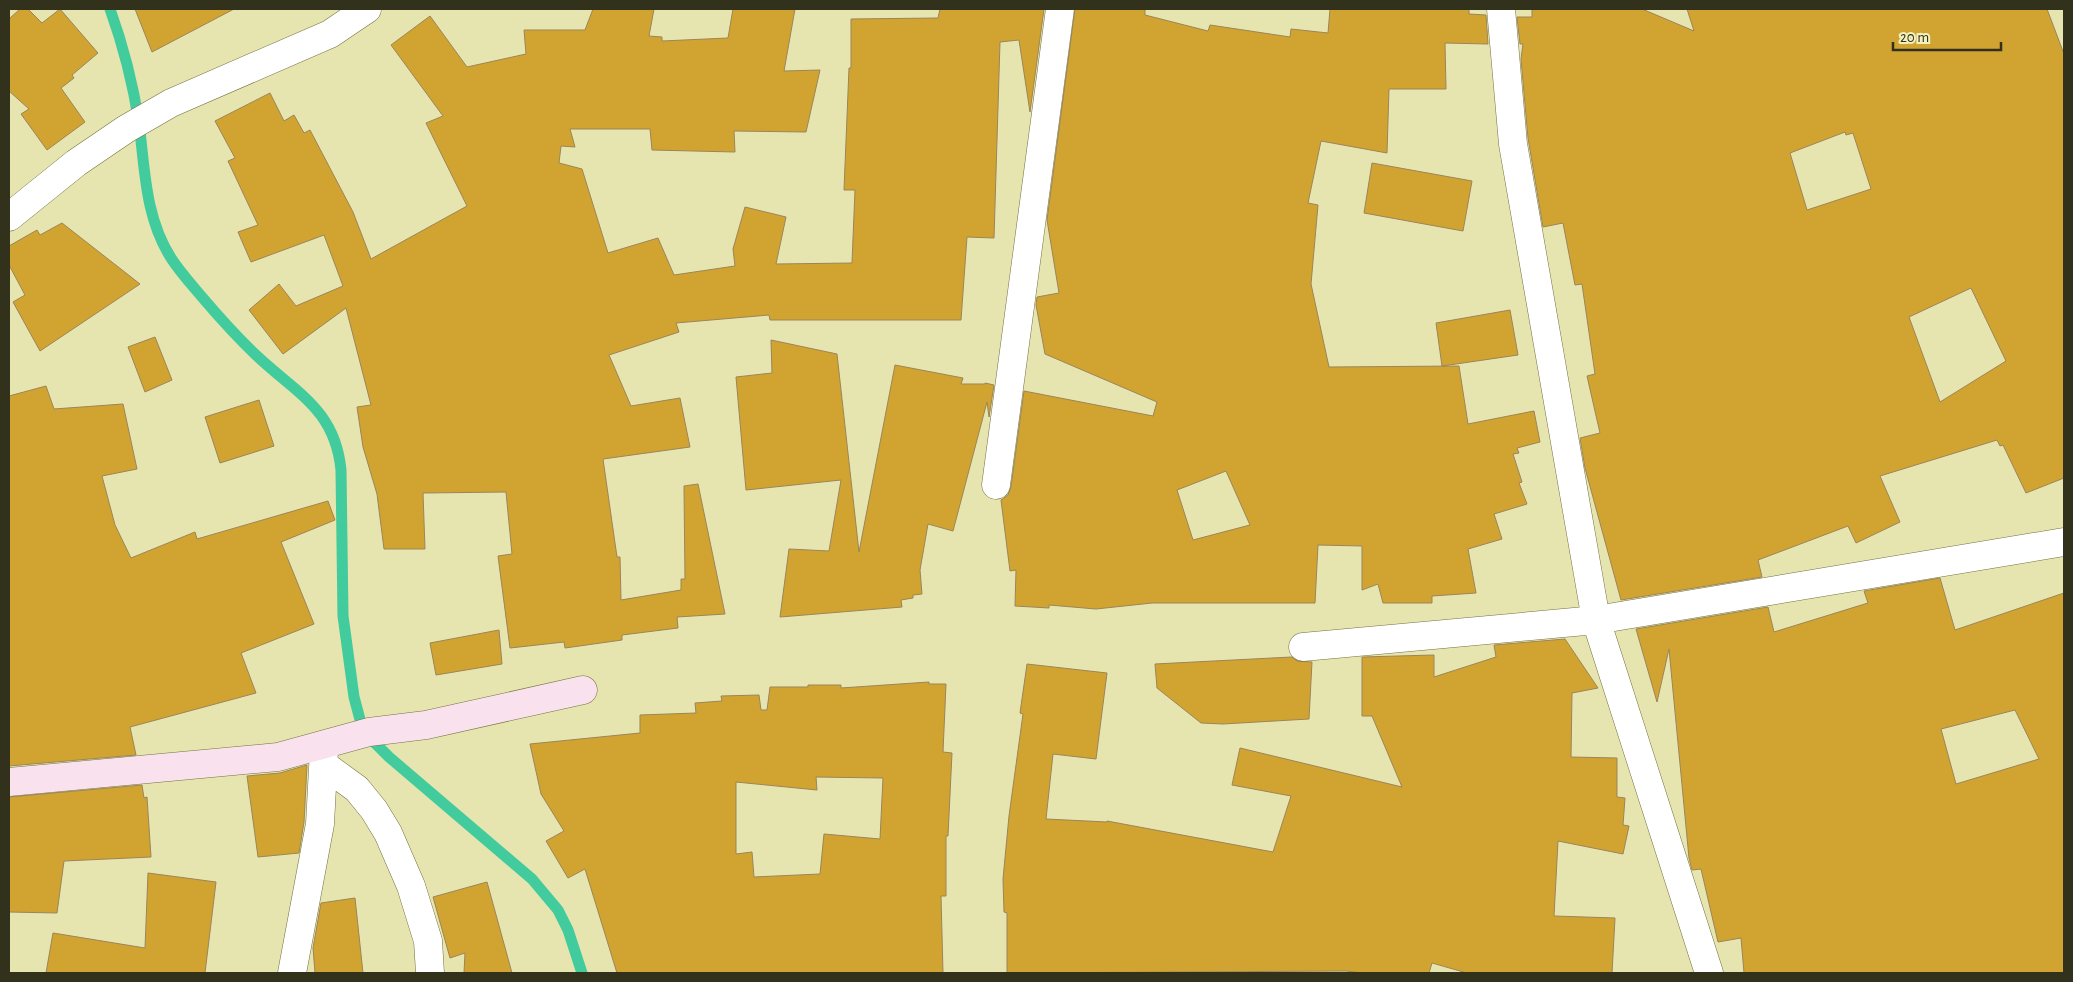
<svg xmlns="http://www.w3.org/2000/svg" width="2073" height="982" font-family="'Alegreya Sans',sans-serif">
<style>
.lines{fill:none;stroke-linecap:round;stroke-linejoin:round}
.stream{stroke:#42cb9c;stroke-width:11}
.building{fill:#d1a432;stroke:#9b8557;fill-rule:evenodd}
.street-casing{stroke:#747241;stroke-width:29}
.secondary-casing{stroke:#747241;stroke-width:29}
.street{stroke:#fff;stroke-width:28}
.secondary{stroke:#f9e2ee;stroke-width:28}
</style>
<rect width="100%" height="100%" fill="#e6e4af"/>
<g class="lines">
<path class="stream" d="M110,9C123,45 133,84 139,123C145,170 145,217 171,258C180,272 191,284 202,297C219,317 237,337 256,355C296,393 335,409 341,470L343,616L354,697L362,727L368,736L389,757L532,879L558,910L568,930L582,973"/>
</g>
<path class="building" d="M20,9H28L42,23L60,9L98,53L72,75L74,78L61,88L85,122L47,150L21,114L29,109L9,91V19Z
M135,9H234L152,52Z
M593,9H654L649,36L662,37V41L728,38L733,9H795L784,71L820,70L806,132L734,131L735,152L652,150L650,129H570L575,147L561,146L559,163L582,169L608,253L658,238L674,275L735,266L733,249L745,207L786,217L776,264L852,263L855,190H844L849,68H851V19L938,18L940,9H1044L1030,112L1019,40L1000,42L994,238L967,237L961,320H770L769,315L676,323L679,332L609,355L631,406L680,398L690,447L603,459L617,557H620L621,600L681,590V579H685L684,486L698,484L725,614L677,617L678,628L622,635V640L565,648L564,642L510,648L498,556L512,554L506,492L423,493L425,549H384L377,494L363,447L357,407L371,405L346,308L283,354L249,310L279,284L296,306L343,286L324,235L251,262L238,232L258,225L228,161L235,158L215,121L270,93L284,121L294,115L304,133L310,130L353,212L371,259L467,206L426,123L443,116L391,45L430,16L467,67L526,54L524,30H585Z
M1075,9H1145V15L1208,31L1210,25L1290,37L1291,29L1328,33L1330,9H1469V14L1486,15L1488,44L1445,43L1446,89H1389L1387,153L1321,141L1308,203L1318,205L1311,284L1329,367L1459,366L1468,424L1534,411L1540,442L1517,448L1519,453L1513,454L1522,482L1519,483L1527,504L1494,514L1502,539L1468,549L1476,593L1432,596V603H1383L1378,584L1362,590V546L1318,545L1315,603H1152L1096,609L1049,605V608L1015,606L1016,570L1010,571L1001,500L1008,495L1011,487L1024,391L1153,416L1157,402L1045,354L1036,305L1037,297L1059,293L1047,220ZM1226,471L1250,525L1193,540L1177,490Z
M1532,9H1642L1694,31L1687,9H2047L2064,54V478L2026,493L2003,445L2000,446L1997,440L1880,476L1900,522L1856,543L1848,526L1758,560L1762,577L1621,600L1585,468L1580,438L1600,433L1587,376L1595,374L1582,284L1575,285L1563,223L1543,227L1528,138L1521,59L1523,44H1520L1517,17H1532ZM1845,132L1846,135L1853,133L1871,189L1807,210L1790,153ZM1971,288L2006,361L1940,402L1909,317Z
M1372,163L1472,181L1463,231L1364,213Z
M62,223L140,284L40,351L13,302L25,295L9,265V246L37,230L40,235Z
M1510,310L1518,355L1442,366L1436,323Z
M155,337L172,380L145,392L128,347Z
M771,340L837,354L859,552L895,365L963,378L961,384H985V383L994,385L989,417L987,402L953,531L928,524L920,570L922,594L913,595V598L901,600L902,607L780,617L789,549L829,551L841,480L746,490L736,377L772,373Z
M46,386L54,409L123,404L137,469L102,476L115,525L131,558L195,532L197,539L328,501L335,520L281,542L314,624L241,653L256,693L130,727L136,755L9,766V396Z
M259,400L274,446L220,463L205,417Z
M1940,578L1955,630L2064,593V973H1744L1741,938L1718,942L1701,869L1692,870L1689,858L1669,649L1657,702L1636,629L1768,607L1774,632L1868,603L1864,591ZM2015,710L2039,759L1956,784L1941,729Z
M499,630L502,664L436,675L430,643Z
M1565,639L1598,688L1572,693L1571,757L1617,758V797L1625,798L1623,825L1629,826L1623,854L1558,841L1554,916L1615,918L1612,973H1467L1432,963L1429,973H1362L1346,971L1007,973V913L1004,912L1003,879L1009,816L1023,714L1020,713L1027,664L1107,673L1096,759L1053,754L1046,819L1107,822V821L1273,852L1291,796L1232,785L1240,748L1402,787L1372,716H1362V657L1434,655V677L1496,657L1494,645Z
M1292,657L1297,661L1312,662L1309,719L1223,724L1201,723L1157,688L1155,664Z
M929,682V684H946L943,752L952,753L948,836H946V896H941L943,973H617L585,869L568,878L546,841L564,831L541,794L530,744L640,733V715L696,713L695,703L722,701L721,696L759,695L761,710H767L770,687H808V685H841V688ZM816,777L883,778L880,839L824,834L820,874L754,877L752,852L736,854V782L817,790Z
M307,765L304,822L299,853L258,857L247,776L280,773Z
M142,785L144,798L147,797L151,857L64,861L57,913L9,912V797Z
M148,873L216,882L205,973H46L53,933L145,948Z
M487,882L512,973H464L465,953L450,958L433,897Z
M355,898L363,973H315L313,948L321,903Z"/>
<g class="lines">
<defs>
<path id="street" d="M1501,9L1513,144L1596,620L1709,973
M9,217L76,163L126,129L171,103L330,34L367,9
M996,485L1060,9
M1303,647L1596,620L2064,542
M324,765L357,789L374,810L388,833L411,886L428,941L430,973
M292,973L320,824L324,750"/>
<path id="secondary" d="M9,782L278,757L369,732L426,725L583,690"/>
</defs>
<use href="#street" class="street-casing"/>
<use href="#secondary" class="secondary-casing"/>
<use href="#street" class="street"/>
<use href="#secondary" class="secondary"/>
</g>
<rect width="2073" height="982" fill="none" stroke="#32311c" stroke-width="20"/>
<path d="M1893 42v8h108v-8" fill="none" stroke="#32311c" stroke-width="2.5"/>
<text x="1900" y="42" font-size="15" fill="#32311c" stroke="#f3f1bc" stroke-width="4" paint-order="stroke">20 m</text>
</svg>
